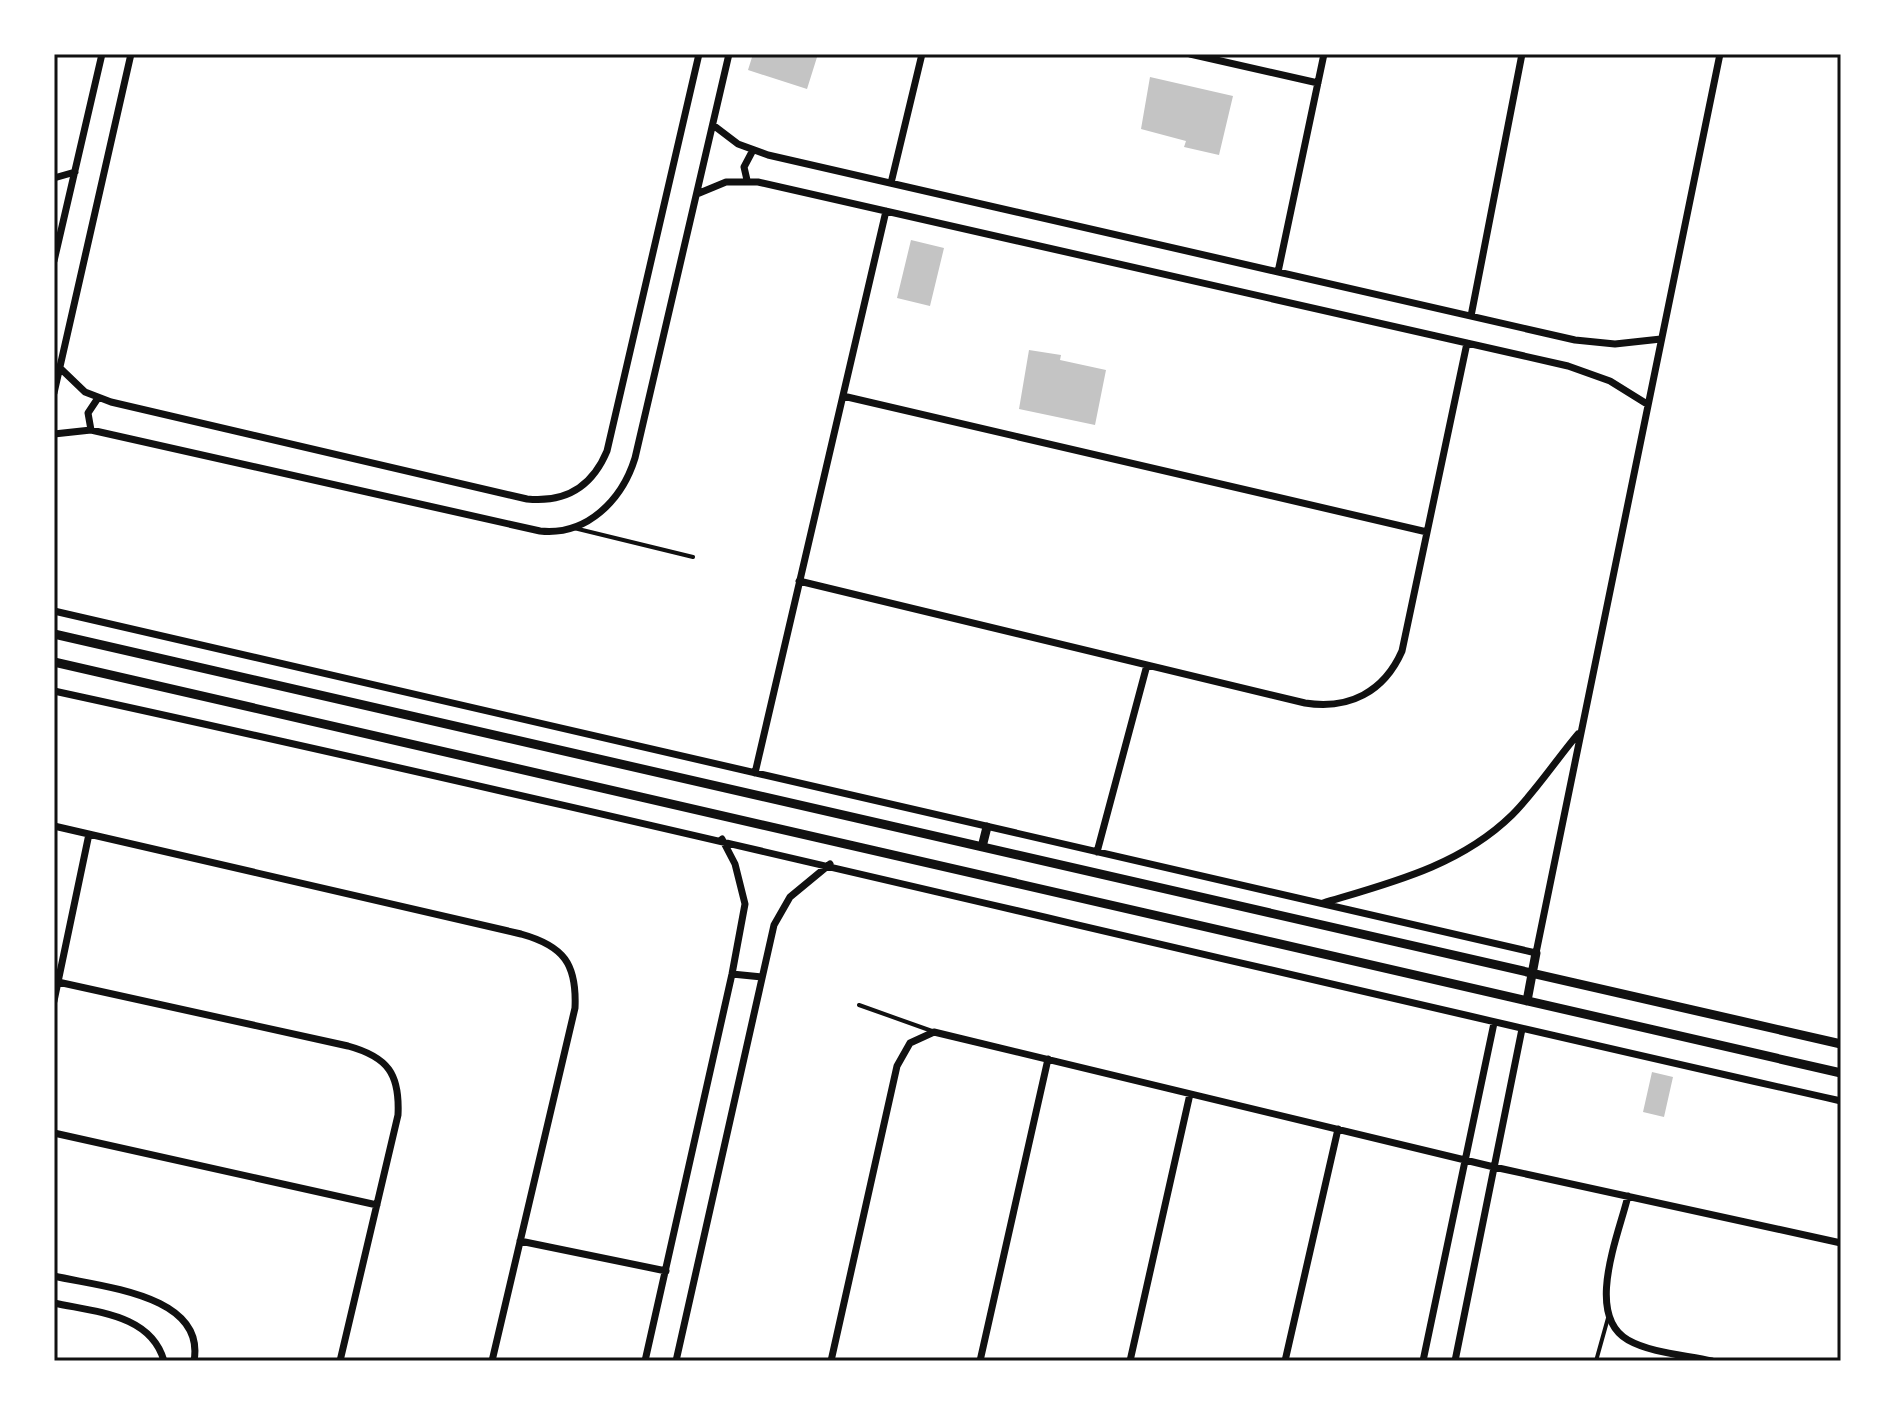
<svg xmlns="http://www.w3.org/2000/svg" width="1895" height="1415" font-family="'PT Sans Narrow',sans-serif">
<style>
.building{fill:#c4c4c4}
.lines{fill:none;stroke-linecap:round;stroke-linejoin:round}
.service{stroke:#111;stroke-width:4}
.minor{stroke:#111;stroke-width:7}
.tertiary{stroke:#111;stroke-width:9}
.neatline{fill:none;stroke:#111;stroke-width:3}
</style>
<rect width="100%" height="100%" fill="#fff"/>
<path class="building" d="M753,54H818L807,89L748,70Z
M1150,77L1233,96L1219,155L1184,147L1186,141L1141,129Z
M911,240L944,248L930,306L897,298Z
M1029,350L1061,355L1060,360L1106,370L1095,425L1019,409Z
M1652,1072L1673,1077L1664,1117L1643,1112Z"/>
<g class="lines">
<path class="service" d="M574,528L693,557
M859,1005L932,1031
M1596,1361L1608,1318"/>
<path class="minor" d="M1190,54L1318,83
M713,125L738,144L768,155L1575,340L1615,344L1661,339
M54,178L75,172
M747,180L744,167L753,150
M891,183L922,54
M697,194L726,182H758L1568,366L1610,381L1647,404
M54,261L102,54
M1278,272L1324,54
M1471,316L1522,54
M60,368L85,392L111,402L527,499C566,503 592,487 607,451L699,54
M54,393L131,54
M843,396L1427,532
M91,430L88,413L98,398
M54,434L91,430L540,531C587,536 622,500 635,458L729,54
M799,581L1305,703C1349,710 1384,692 1402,651L1467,343
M54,611L1536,953L1720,54
M54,691C651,821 1245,967 1841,1101
M755,773L886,211
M54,826L521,934C564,946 577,964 575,1008L492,1361
M1097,852L1147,665
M1323,903C1390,883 1460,866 1512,815C1536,791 1556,760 1578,734
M732,974L762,977
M58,982L348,1046C388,1057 400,1074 398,1115L340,1361
M54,1001L89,834
M54,1133L377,1205
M1628,1196C1619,1234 1584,1315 1628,1340C1651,1353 1685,1355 1712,1361
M520,1241L666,1271
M54,1276C100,1287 206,1294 194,1361
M54,1303C95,1312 151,1314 164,1361
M645,1361L732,974L745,904L735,864L722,839
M676,1361L774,925L790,897L830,864
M831,1361L897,1066L910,1043L934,1032L1494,1167L1841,1243
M980,1361L1048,1059
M1130,1361L1190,1094
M1285,1361L1338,1129
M1423,1361L1494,1023
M1455,1361L1522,1029"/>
<path class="tertiary" d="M54,634L1841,1044
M54,662L1841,1073
M982,847L987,827
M1527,1001L1536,953"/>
</g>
<rect width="1895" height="1415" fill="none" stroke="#ffffff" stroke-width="112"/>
<rect x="56" y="56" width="1783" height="1303" class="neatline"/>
</svg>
